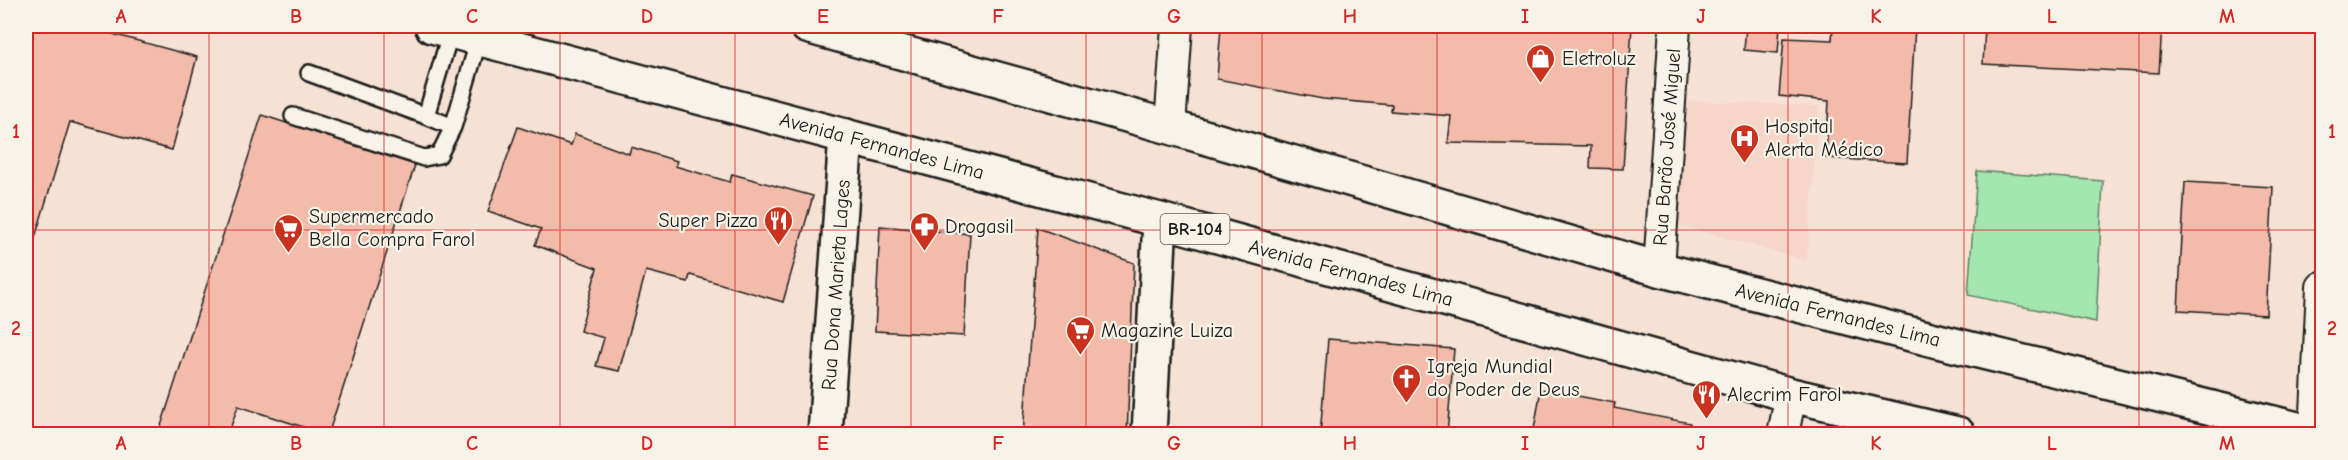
<svg xmlns="http://www.w3.org/2000/svg" width="2348" height="460" font-family="'Comic Neue',sans-serif">
<style>
.built{fill:#f5d6c8}
.green{fill:#a4e6af;stroke:#608166;stroke-width:1.5}
.building{fill:#f3bba9;stroke:#1c1c1c;stroke-width:1.5}
.lines{fill:none;stroke-linecap:round;stroke-linejoin:round}
.lane-casing{stroke:#1c1c1c;stroke-width:20}
.street-casing{stroke:#1c1c1c;stroke-width:34}
.secondary-casing{stroke:#1c1c1c;stroke-width:38}
.highway-casing{stroke:#1c1c1c;stroke-width:38}
.lane{stroke:#f7f3e8;stroke-width:15}
.street{stroke:#f7f3e8;stroke-width:30}
.secondary{stroke:#f7f3e8;stroke-width:33}
.highway{stroke:#f7f3e8;stroke-width:33}
.grid{fill:none;stroke:#d62828;stroke-width:1.5;stroke-opacity:0.55}
.labels{text-anchor:middle;dominant-baseline:central;stroke-width:4.5;stroke-linejoin:round;paint-order:stroke}
.shield{fill:#f7f3e8;stroke:#5e5c59;stroke-width:1.5}
.shield-label{font-size:18px;font-weight:bold;fill:#1c1c1c}
.poi-label{font-size:20px;fill:#1c1c1c;stroke:#f7f3e8;text-anchor:start}
.street-label{font-size:20px;fill:#1c1c1c;stroke:#f7f3e8}
.neatline{fill:none;stroke:#d62828;stroke-width:2}
.grid-label{font-size:20px;text-anchor:middle;font-weight:bold;fill:#d62828}
</style>
<rect width="100%" height="100%" fill="#f6e2d5"/>
<filter id="ink" filterUnits="userSpaceOnUse"><feTurbulence type="fractalNoise" baseFrequency=".0167" numOctaves="2"/><feDisplacementMap in="SourceGraphic" scale="12" xChannelSelector="R" yChannelSelector="G"/><feConvolveMatrix kernelMatrix="1 2 1 2 8 2 1 2 1" color-interpolation-filters="sRGB"/></filter>
<g filter="url(#ink)">
<path class="built" d="M1677,100L1819,106L1807,261L1672,223Z"/>
<path class="green" d="M1977,171L2103,181L2096,322L1968,295Z"/>
<path class="building" d="M26,26H99L98,30L197,57L172,150L70,122L31,251L26,250Z
M1221,26H1395L1459,31V26H1632L1623,169L1590,168L1591,146L1448,143L1451,116L1391,111L1392,105L1323,99L1217,79Z
M1746,26H1780L1778,53L1744,50Z
M1833,26H1915L1907,163L1826,158L1829,101L1779,96L1784,38L1832,40Z
M1985,26H2162L2159,73L1983,64Z
M262,115L415,165L328,435L238,406L228,435H158Z
M518,127L571,145L575,134L629,154L631,147L677,161L675,166L730,182L732,174L813,196L783,302L690,275L688,282L646,271L619,371L596,366L604,338L580,331L597,268L535,245L541,229L488,211Z
M2185,182L2273,187L2266,315L2178,310Z
M880,226L970,234L964,336L875,331Z
M1038,228L1134,263L1127,435H1023Z
M1328,339L1454,349L1447,435H1320Z
M1541,389L1615,403L1614,408L1690,423L1689,435H1533Z"/>
<g class="lines">
<defs>
<path id="lane" d="M309,73L426,116L451,31
M293,116L424,158L439,155L453,127
M426,116L453,127L479,39"/>
<path id="street" d="M1170,127L1177,26
M1659,269L1675,26
M1783,434L1791,395
M2315,434L2322,287"/>
<path id="secondary" d="M825,434L846,136
M1149,434L1160,220"/>
<path id="highway" d="M432,26L1160,220L1791,395L1958,434
M807,26L1170,127L1659,269L1938,341L2318,434"/>
</defs>
<use href="#lane" class="lane-casing"/>
<use href="#street" class="street-casing"/>
<use href="#secondary" class="secondary-casing"/>
<use href="#highway" class="highway-casing"/>
<use href="#lane" class="lane"/>
<use href="#street" class="street"/>
<use href="#secondary" class="secondary"/>
<use href="#highway" class="highway"/>
</g>
</g>
<path class="grid" d="M209,26V434M384,26V434M560,26V434M735,26V434M911,26V434M1086,26V434M1262,26V434M1437,26V434M1613,26V434M1788,26V434M1964,26V434M2139,26V434M26,230H2322"/>
<defs>
<symbol id="shop-pin" viewBox="-11 -11 22 30"><path d="M0 17L-7.5 6A9.5 9.5 0 1 1 7.5 6Z" fill="#c8321e" stroke="#f7f3e8"/><path d="M-5-2.5h2.3a2.7 3.5 0 0 1 5.4 0H5L5.5 6h-11ZM-1.5-2.5h3a1.5 2.3 0 0 0-3 0Z" fill="#fff"/></symbol>
<symbol id="hospital-pin" viewBox="-11 -11 22 30"><path d="M0 17L-7.5 6A9.5 9.5 0 1 1 7.5 6Z" fill="#c8321e" stroke="#f7f3e8"/><path d="M-5-5h3v3.5h4V-5h3V5h-3V1.5h-4V5h-3Z" fill="#fff"/></symbol>
<symbol id="restaurant-pin" viewBox="-11 -11 22 30"><path d="M0 17L-7.5 6A9.5 9.5 0 1 1 7.5 6Z" fill="#c8321e" stroke="#f7f3e8"/><path d="M-5-6h1v4h1v-4h1v4h1v-4h1v5L-1.5 .5V6h-2V.5L-5-1ZM5-6V6H3V1.5H1.5Q1.5-4 5-6Z" fill="#fff"/></symbol>
<symbol id="pharmacy-pin" viewBox="-11 -11 22 30"><path d="M0 17L-7.5 6A9.5 9.5 0 1 1 7.5 6Z" fill="#c8321e" stroke="#f7f3e8"/><path d="M-2-6h4v4h4v4h-4v4h-4v-4h-4v-4h4Z" fill="#fff"/></symbol>
<symbol id="supermarket-pin" viewBox="-11 -11 22 30"><path d="M0 17L-7.5 6A9.5 9.5 0 1 1 7.5 6Z" fill="#c8321e" stroke="#f7f3e8"/><path d="M-6-5.5h2.5l.6 2H6L4.5 2H-2.5L-4.4-4H-6ZM-1.5 3.2a1.3 1.3 0 1 0 .1 0ZM3 3.2a1.3 1.3 0 1 0 .1 0Z" fill="#fff"/></symbol>
<symbol id="church-pin" viewBox="-11 -11 22 30"><path d="M0 17L-7.5 6A9.5 9.5 0 1 1 7.5 6Z" fill="#c8321e" stroke="#f7f3e8"/><path d="M-1.2-6h2.4v3.5h3.3v2.4h-3.3V6h-2.4V-.1h-3.3v-2.4h3.3Z" fill="#fff"/></symbol>
</defs>
<g fill-rule="evenodd">
<use href="#shop-pin" x="1524" y="42" width="33" height="45"/>
<use href="#hospital-pin" x="1728" y="122" width="33" height="45"/>
<use href="#restaurant-pin" x="762" y="204" width="33" height="45"/>
<use href="#pharmacy-pin" x="908" y="210" width="33" height="45"/>
<use href="#supermarket-pin" x="272" y="212" width="33" height="45"/>
<use href="#supermarket-pin" x="1064" y="314" width="33" height="45"/>
<use href="#church-pin" x="1390" y="362" width="33" height="45"/>
<use href="#restaurant-pin" x="1690" y="378" width="33" height="45"/>
</g>
<g class="labels">
<rect class="shield" x="1160.5" y="214" width="69" height="30" rx="4.5"/>
<g class="shield-label">
<text x="1195" y="229">BR-104</text>
</g>
<g class="poi-label">
<text x="1562" y="58">Eletroluz</text>
<text x="1765" y="126">Hospital<tspan x="1765" dy="23">Alerta Médico</tspan></text>
<text x="309" y="216">Supermercado<tspan x="309" dy="23">Bella Compra Farol</tspan></text>
<text x="758" y="220" text-anchor="end">Super Pizza</text>
<text x="945" y="226">Drogasil</text>
<text x="1101" y="330">Magazine Luiza</text>
<text x="1427" y="366">Igreja Mundial<tspan x="1427" dy="23">do Poder de Deus</tspan></text>
<text x="1727" y="394">Alecrim Farol</text>
</g>
<g class="street-label">
<text transform="translate(882 146) rotate(15)">Avenida Fernandes Lima</text>
<text transform="translate(1667 147) rotate(-86)">Rua Barão José Miguel</text>
<text transform="translate(1351 273) rotate(15)">Avenida Fernandes Lima</text>
<text transform="translate(836 285) rotate(-86)">Rua Dona Marieta Lages</text>
<text transform="translate(1838 315) rotate(14)">Avenida Fernandes Lima</text>
</g>
</g>
<rect width="2348" height="460" fill="none" stroke="#f7f3e8" stroke-width="66"/>
<rect x="33" y="33" width="2282" height="394" class="neatline"/>
<g class="grid-label">
<text x="121" y="23">A</text>
<text x="296" y="23">B</text>
<text x="472" y="23">C</text>
<text x="647" y="23">D</text>
<text x="823" y="23">E</text>
<text x="998" y="23">F</text>
<text x="1174" y="23">G</text>
<text x="1350" y="23">H</text>
<text x="1525" y="23">I</text>
<text x="1701" y="23">J</text>
<text x="1876" y="23">K</text>
<text x="2052" y="23">L</text>
<text x="2227" y="23">M</text>
<text x="16" y="138">1</text>
<text x="2332" y="138">1</text>
<text x="16" y="335">2</text>
<text x="2332" y="335">2</text>
<text x="121" y="450">A</text>
<text x="296" y="450">B</text>
<text x="472" y="450">C</text>
<text x="647" y="450">D</text>
<text x="823" y="450">E</text>
<text x="998" y="450">F</text>
<text x="1174" y="450">G</text>
<text x="1350" y="450">H</text>
<text x="1525" y="450">I</text>
<text x="1701" y="450">J</text>
<text x="1876" y="450">K</text>
<text x="2052" y="450">L</text>
<text x="2227" y="450">M</text>
</g>
</svg>
